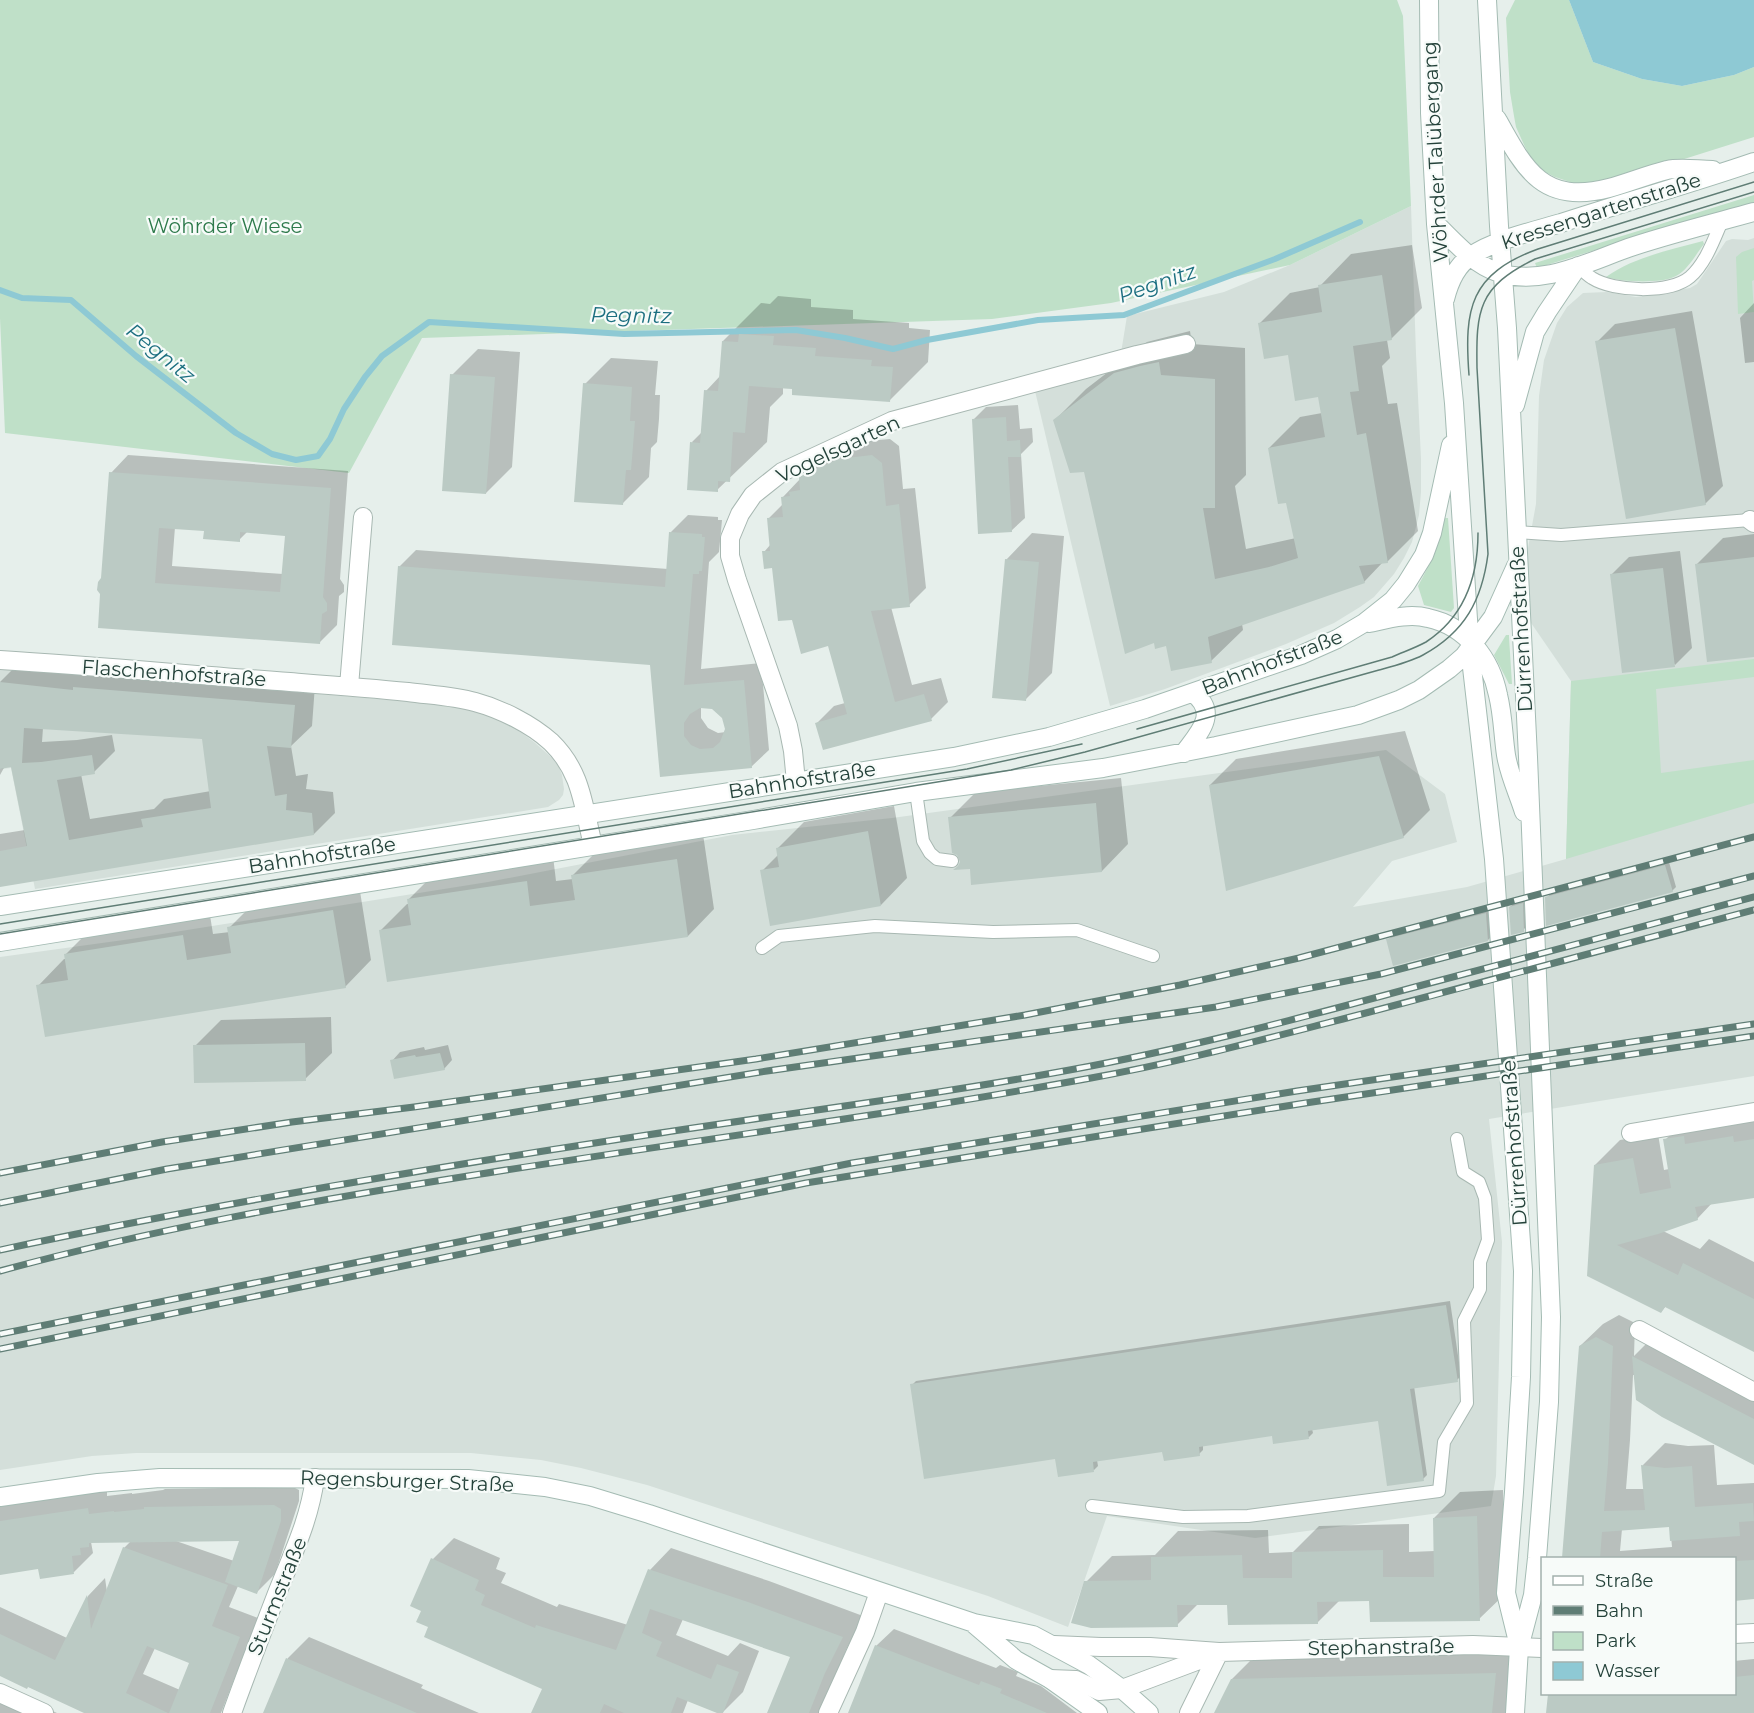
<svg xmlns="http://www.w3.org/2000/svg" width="1754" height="1713" font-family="Montserrat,sans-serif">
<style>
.built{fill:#d4dfda}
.green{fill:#bfe0c8}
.water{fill:#8ec9d4}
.shadow{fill:#0003;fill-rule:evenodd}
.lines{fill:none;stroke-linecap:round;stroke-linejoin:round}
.stream{stroke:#8ec9d4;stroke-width:6}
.building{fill:#bbcac4;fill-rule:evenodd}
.service-casing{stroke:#a8b8b2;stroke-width:14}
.minor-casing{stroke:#a8b8b2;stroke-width:20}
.tertiary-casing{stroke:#a8b8b2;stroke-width:20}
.secondary-casing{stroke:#a4bbb3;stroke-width:20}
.service{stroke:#fff;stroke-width:12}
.minor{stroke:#fff;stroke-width:18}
.tertiary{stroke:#fff;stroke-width:18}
.secondary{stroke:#fff;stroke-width:18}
.tram{stroke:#5f7d75;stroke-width:1.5}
.rail-casing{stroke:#5f7d75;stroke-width:7}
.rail{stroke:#f7fbf9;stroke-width:4.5;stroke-dasharray:14;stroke-linecap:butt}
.labels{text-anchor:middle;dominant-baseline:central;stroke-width:4.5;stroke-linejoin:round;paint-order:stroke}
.street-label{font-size:20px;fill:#24423a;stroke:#f7fbf9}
.park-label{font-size:20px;fill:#2d7a4b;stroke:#f7fbf9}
.water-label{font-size:21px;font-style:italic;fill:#1c6f80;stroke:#f7fbf9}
</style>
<rect width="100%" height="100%" fill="#e6efeb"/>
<path class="built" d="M1411,206L1416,354L1421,459V492L1419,515L1412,542L1404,558L1394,574L1374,597L1360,607L1334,623L1286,644L1165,689L1110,706L1035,391L1120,359L1127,316L1224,292L1290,265Z
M1754,238V1076L1489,1119L1502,1242L1496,1476L1491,1506L1255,1538L1107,1516L1068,1627L988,1596L647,1485L581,1468L541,1460L471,1453H136L92,1456L0,1470V957L131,939L488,882L732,835L892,818L1386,750L1445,794L1457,842L1392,861L1353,907L1467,887L1566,859L1571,681L1527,617L1524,570L1536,504L1539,396L1544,360L1557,323L1567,307L1583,293L1607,292L1636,297L1690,288L1697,284L1726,241L1732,239L1748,240Z
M0,668L465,706L510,724L534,742L551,757L559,767L562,775L564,789L563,795L559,800L548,807L35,889L11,768L0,769Z"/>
<path class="green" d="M0,0H1397L1403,16L1411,206L1290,265L1111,303L992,319L422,338L349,473L5,433L0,318Z
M1515,0H1569L1593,62L1642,79L1682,86L1734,75L1754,67V137L1608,183H1573L1555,177L1543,171L1530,156L1525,147L1516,127L1514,116L1510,92L1506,18Z
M1754,195V204L1705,216L1537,268L1535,263Z
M1703,241L1704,244C1696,254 1688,270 1676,276C1662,284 1621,282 1606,277C1634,257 1670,250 1703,241Z
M1754,248V280L1752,281L1754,312L1738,314L1736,257L1742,252Z
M1444,518H1448L1454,608L1451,612L1424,605L1418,586C1431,563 1439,543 1444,518Z
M1506,635H1509V637L1512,684H1509L1494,655Z
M1754,659V677L1656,689L1661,773L1754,760V803L1566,859L1571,681Z"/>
<path class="water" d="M1569,0H1754V67L1734,75L1682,86L1642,79L1593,62Z"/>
<path class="shadow" d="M1412,245L1422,308L1391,339L1387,340L1390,358L1382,366L1388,404L1397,403L1418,531L1387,562H1383L1364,582L1242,624L1243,630L1211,661L1168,645L1085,470L1055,420L1086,389L1147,342L1190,331L1192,344L1245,348L1246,475L1235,486L1246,549L1296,538L1288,501L1269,448L1300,417L1322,413L1319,395L1289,353L1259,324L1290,293L1320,287V286L1351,254Z
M778,296L811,299V307L853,310V319L909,323V328L930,330L928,362L890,400L783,387V394L770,407L767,442L717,490L692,442L703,431L706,391L721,375L723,341L761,303L770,304Z
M1754,303V362L1745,363L1740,318Z
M1692,311L1723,486L1705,504L1597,342L1615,324Z
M478,349L520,352L512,467L486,493L452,375Z
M611,358L658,361L655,395H660L659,419L657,442L651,448L649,477L622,504L585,384Z
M1018,405L1020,429L1032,428L1033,442L1021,454L1025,518L1011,531L973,420L986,407Z
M890,439L899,446L903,489L915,488L926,588L909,605L891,607L912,685L941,678L948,702L931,719L817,723L834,706L845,703L829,644L793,618L773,567L764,552L771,544L768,519L783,504V497L818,460L856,442Z
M128,455L348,471L340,579L344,585V592L339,596L337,625L319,643L103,579L111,473ZM175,527L206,530L239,540L248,531L286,534L283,574L172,566Z
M688,515L718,517V520H722L719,552L709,562L701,669L761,663L769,750L751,767L662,775L651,664L399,567L416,550L668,569L671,532ZM701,707L713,708L724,717L726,732L718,733L708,728L701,718Z
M1032,533L1064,536L1052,673L1025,700L1006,560Z
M1754,534V655L1696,565L1723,538Z
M1680,551L1692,648L1675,665L1611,575L1629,557Z
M20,662L315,685L312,726L291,746L296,776L308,774L306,789L333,792L335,813L314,834L0,885V834L25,830L10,757L0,775V682ZM43,728L203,738L211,791L164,799L154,809L90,819L81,774L94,772L115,751L112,735L77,740L42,742Z
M1405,731L1430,810L1403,837L1210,785L1236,759Z
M1121,778L1128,844L1102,871L971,867L962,862L950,818L976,792Z
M894,806L907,878L881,905L762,871L779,854L778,848L804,822Z
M703,834L714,909L688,936L381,930L407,904H410L409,899L435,873L553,856L556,881L573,879V875L599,849Z
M1669,862L1676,887L1672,891L1547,898L1550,894Z
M359,885L371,960L345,987L38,986L64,959H66V954L92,928L209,909L213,934L230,932L229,928L255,902Z
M1526,900L1527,926L1523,930L1510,907L1514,903Z
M1490,910L1492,936L1488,940H1388L1392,936Z
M331,1017L332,1053L305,1079L195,1046L221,1020Z
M448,1045L452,1060L444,1069L392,1061L400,1052L424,1047L425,1050Z
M1754,1112V1196L1713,1202L1697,1219L1663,1231L1700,1249L1709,1239L1754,1262V1350L1666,1306L1661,1312L1588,1275L1595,1165L1620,1140L1658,1134L1664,1170L1669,1169L1665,1140L1690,1115Z
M1450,1301L1461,1376L1457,1380L1414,1386L1427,1475L1423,1479L1379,1419L1312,1429L1313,1433L1309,1437L1273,1434L1203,1445V1450L1199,1454L1164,1450L1097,1460L1098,1466L1094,1470L1057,1458L912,1385L916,1381Z
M1619,1315L1635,1323L1634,1356L1656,1334L1754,1385V1464L1635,1375H1633L1630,1440L1626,1489H1645L1643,1465L1665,1443L1688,1446L1714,1445L1717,1485L1754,1483V1598L1734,1599V1558H1564L1580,1346L1603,1324ZM1670,1525L1672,1547L1620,1551L1622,1529Z
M293,1487L299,1490V1501L275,1574L256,1593L238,1586L229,1607L258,1618L221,1713H87L0,1674V1607L67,1638L88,1596L105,1578L107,1592L124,1548L131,1541L91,1542L93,1553L74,1572L39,1568L0,1574V1506L107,1490V1496L132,1493V1494L163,1490L165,1489ZM241,1539L234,1561L176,1541ZM155,1648L191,1662L180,1690L143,1674Z
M1503,1490L1506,1593L1479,1619L1370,1599L1340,1600L1317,1623L1228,1603L1198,1604L1177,1625L1086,1582L1112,1556L1155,1555L1178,1531L1268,1530L1269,1553L1293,1552L1319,1526L1409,1524V1552L1435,1551L1434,1518L1460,1492Z
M454,1538L500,1558L496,1569L506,1573L501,1583L557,1607L559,1604L628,1625L650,1570L671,1548L769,1581L863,1616L846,1650L821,1713H769L792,1657L683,1619L676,1635L728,1656L740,1643L759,1651L743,1692L722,1713L688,1700L683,1713H533L544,1688L430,1626L423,1610L433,1559Z
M894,1629L996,1668L1000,1665L1018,1672L1016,1676L1041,1686L1077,1713H849L876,1646Z
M309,1637L423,1685L421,1688L479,1713H265L288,1658Z
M1519,1650L1514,1713H1216L1232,1679L1256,1655Z
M1754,1659V1713H1548L1549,1694H1734V1661Z
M0,1687L57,1713H0Z"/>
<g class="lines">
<path class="stream" d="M0,290L22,298L71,300L136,356L236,433L272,454L296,460L318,456L330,439L344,409L365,377L382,356L429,322L624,334L796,330L845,338L893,349L927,340L1038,320L1124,315L1275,259L1360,222"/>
</g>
<path class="building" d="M1382,275L1392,340L1353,346L1359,391L1350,392L1357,435L1366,433L1388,563L1359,566L1365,583L1208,637L1212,663L1171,671L1166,646L1155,649L1154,643L1125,654L1084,472L1070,473L1053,420L1114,373L1140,366L1159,362L1161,375L1215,379V508H1203L1215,579L1269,567L1298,558L1286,503L1278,504L1268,448L1325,437L1318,397L1295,401L1288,355L1264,359L1258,323L1322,312L1318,285Z
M1675,328L1706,505L1626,519L1595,341Z
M739,334L774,336L773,345L816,348L815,356L872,360L871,366L893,367L890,402L792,395V389L749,386L745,433L733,432L730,482L718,481V492L687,490L690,442L700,443L704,390L718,391L722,341L738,342Z
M450,374L495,377L486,494L442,491Z
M583,383L632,387L630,421H635L633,446L631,470H626L623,505L574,502Z
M1006,417L1007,441L1020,440L1021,457H1008L1012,532L978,534L972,419Z
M872,455L882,463L886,506L899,504L910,607L871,611L895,702L924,694L932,721L823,750L815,723L847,714L828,646L801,654L792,620L778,621L772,568L764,569L762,551H770L767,518L783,517L781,497L790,496L789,492L800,490L799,477L838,459Z
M109,472L331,488L323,597L327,603V611L322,614L320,644L98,628L100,594L97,590L98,582L101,578ZM159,528L204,531L203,539L240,542V532L285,536L280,592L155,583Z
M669,532L702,534V537H705L702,571H699V574H693L684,685L744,680L752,768L660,777L650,665L392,645L398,566L665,587ZM700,708L712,709L722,718L725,729L720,742L713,748L700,749L691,745L684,736V723L690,714Z
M1754,557V657L1707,662L1695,564Z
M1005,559L1039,562L1026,701L992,698Z
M1663,568L1675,667L1622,673L1610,574Z
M0,682L73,690V687L295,705L291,748L267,746L275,796L287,794L286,810L312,813L314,835L0,887V851L27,846L11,767L0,769ZM24,728L202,739L211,808L141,819L143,827L69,840L57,780L95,774L92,755L41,762L22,763Z
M1379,756L1404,838L1226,891L1209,785Z
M1096,803L1102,872L971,885L970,869L953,870L958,866L960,862L957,855L952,853L948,817Z
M868,831L881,906L770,926L760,870L779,867L776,848Z
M677,859L688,937L387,982L379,930L411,925L407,899L527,881L530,906L575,900L571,875Z
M1665,865L1673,892L1546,926L1545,897Z
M1523,903L1524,932L1511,935L1509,907Z
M333,910L346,988L45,1037L36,985L68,980L64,954L183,935L187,960L231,953L227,927Z
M1486,913L1488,941L1393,966L1386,939Z
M305,1043L306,1081L194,1083L193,1045Z
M440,1053L445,1070L394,1079L390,1060L415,1055L416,1057Z
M1684,1136L1685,1144L1733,1136L1734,1142L1754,1139V1198L1695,1207L1698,1220L1658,1234L1617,1245L1678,1275L1683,1263L1754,1299V1352L1665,1307L1661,1313L1587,1276L1594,1165L1633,1158L1640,1194L1671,1188L1663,1139Z
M1446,1305L1458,1382L1410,1389L1424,1481L1387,1486L1378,1421L1308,1431L1309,1439L1273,1444L1272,1436L1199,1447L1200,1456L1164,1461L1162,1452L1093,1462L1094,1472L1058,1477L1055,1459L924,1479L910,1384Z
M1596,1337L1613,1346L1608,1463L1604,1511L1645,1510L1641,1465L1665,1468L1692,1466L1695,1507L1753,1503L1754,1521L1739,1522L1740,1536L1670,1541L1669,1527L1602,1532L1600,1558H1562L1579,1346Z
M1632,1356L1754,1419V1465L1662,1417L1636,1400Z
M274,1505L281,1509V1521L257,1594L225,1582L239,1541L89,1543V1547L80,1548L81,1555L72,1556L74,1574L40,1579L38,1569L0,1575V1521L88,1508L89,1514L114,1511V1512L144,1509V1507Z
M1477,1516L1480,1621L1370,1622L1369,1601L1317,1602L1318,1624L1228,1625L1227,1605H1177L1178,1627L1091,1628L1071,1623L1084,1581L1151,1580V1557L1242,1555L1243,1578H1292V1552L1383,1550V1577H1434L1433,1518Z
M123,1547L228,1585L212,1626L240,1637L210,1713H169L189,1663L147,1646L126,1693L168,1713H84L28,1687L27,1689L0,1676V1634L55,1660L87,1595L91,1629Z
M431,1558L479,1580L475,1590L485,1595L481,1605L535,1628L536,1625L616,1650L648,1569L748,1602L843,1637L825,1673L809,1713H767L790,1657L650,1609L642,1633L662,1642L656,1656L711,1679L717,1664L739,1672L723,1713H717L677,1697L671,1713H624L604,1704L600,1713H531L542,1689L424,1637L428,1627L416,1622L421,1611L410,1606Z
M1754,1560V1599L1734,1601V1561Z
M875,1645L979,1685L981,1681L1002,1689L1000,1693L1047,1713H848Z
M286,1658L417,1713H263Z
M1496,1673L1492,1713H1214L1231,1679Z
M1754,1675V1713H1546L1548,1694H1734V1677Z"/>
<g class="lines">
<defs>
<path id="service" d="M1578,266C1582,270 1587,275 1592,278C1614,292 1670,294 1690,277C1706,263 1714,239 1722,221
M1516,532L1561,535L1750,520
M916,792L923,841L930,853L937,859L952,861
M762,948L779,936L875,926L993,932L1077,930L1153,956
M1092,1506L1183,1517L1248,1516L1439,1491L1444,1442L1467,1403L1464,1321L1480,1289V1262L1488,1240L1485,1198L1479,1182L1463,1172L1457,1139"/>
<path id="minor" d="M1750,520L1754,523
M0,660C97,666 193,675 290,682C329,685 369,688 408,692C430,695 453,696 475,702C501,709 531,724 551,742C582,772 583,806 593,845
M349,686L363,517
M796,782L793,751L788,726L737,580L730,556V538L740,514L753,495L782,472L892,421L1137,355L1186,344
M1631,1133L1754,1112
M1639,1330L1754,1392
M0,1693L44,1713
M232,1713C246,1674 261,1635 276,1596C292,1555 309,1522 315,1478
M828,1713L865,1632L879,1592"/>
<path id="tertiary" d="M1734,1634L1754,1633
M1054,1645L1101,1647H1150L1219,1652L1473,1645L1542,1648
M1050,1679L1076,1680L1099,1691L1122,1689L1215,1654
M1189,1713L1219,1652"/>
<path id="secondary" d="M1429,0L1430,113L1436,224L1454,403L1470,650L1494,859L1523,1271L1521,1377L1514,1492L1506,1593L1519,1646
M1487,0L1499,226L1507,328L1528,757L1551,1317L1549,1402L1537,1558L1533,1595L1519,1648L1515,1713
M1497,119C1525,170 1543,205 1609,188C1628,183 1647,175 1667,170C1681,167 1698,170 1713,170
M1436,224C1454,241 1473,264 1497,272C1543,288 1591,260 1634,246C1674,233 1714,223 1754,212
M1445,299C1449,283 1457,265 1471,256C1494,240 1534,231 1561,223C1625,202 1690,184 1754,162
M1515,405L1535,332L1547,312L1578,266
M1369,623C1388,619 1409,613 1428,618C1466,626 1491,659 1498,695C1503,715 1503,735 1506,755C1509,774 1518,793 1524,812
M1184,753C1198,734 1220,713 1193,693
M0,906L954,757L1049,737L1145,709L1301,655L1337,639L1364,623L1393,600L1406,584L1424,555L1432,533L1451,445
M0,942L753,820L916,792L1103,768L1216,746L1358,715L1399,700L1419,690L1449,669L1464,656L1493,617L1516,566
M0,1497L98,1483L160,1478L468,1479L545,1487L590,1496L649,1514L974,1623L1033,1635L1089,1665L1122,1689L1149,1713
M975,1625L1016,1660L1050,1679L1098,1713"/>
</defs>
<use href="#service" class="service-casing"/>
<use href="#minor" class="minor-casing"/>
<use href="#tertiary" class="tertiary-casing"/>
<use href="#secondary" class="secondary-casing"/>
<use href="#service" class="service"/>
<use href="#minor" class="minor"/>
<use href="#tertiary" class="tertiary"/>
<use href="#secondary" class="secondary"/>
<path class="tram" d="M1469,375C1464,308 1470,274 1538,249L1754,182
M1137,729L1392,657C1403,652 1415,648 1426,642C1464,617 1478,578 1478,533
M0,924L967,769L1082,744
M0,934L1011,770L1085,752L1379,670C1394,666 1410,662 1423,655C1465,632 1482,600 1488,554L1477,368C1476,310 1478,287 1535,259L1754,192"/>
<defs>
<path id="rail" d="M0,1173L162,1142L292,1122L414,1107L756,1059L1025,1015L1180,985L1299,958L1754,837
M0,1203L167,1169L767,1071L1216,1007L1381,974L1754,876
M0,1250C214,1204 430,1168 647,1135C795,1112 944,1094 1091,1066C1200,1045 1308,1016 1415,987C1528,957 1641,927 1754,897
M0,1271C154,1229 310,1201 468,1176C675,1143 884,1116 1091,1078C1182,1062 1272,1037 1362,1014C1493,980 1623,944 1754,910
M0,1334L852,1163L1297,1091L1754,1024
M0,1349L806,1183L1299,1104L1754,1036"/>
</defs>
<use href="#rail" class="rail-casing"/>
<use href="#rail" class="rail"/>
</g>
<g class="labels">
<g class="street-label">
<text transform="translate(1435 152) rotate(-93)">Wöhrder Talübergang</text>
<text transform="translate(1601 211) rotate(-18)">Kressengartenstraße</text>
<text transform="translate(838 449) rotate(-25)">Vogelsgarten</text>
<text transform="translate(1521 629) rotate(-93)">Dürrenhofstraße</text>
<text transform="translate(1272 662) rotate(-21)">Bahnhofstraße</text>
<text transform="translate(174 673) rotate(4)">Flaschenhofstraße</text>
<text transform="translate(802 780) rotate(-9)">Bahnhofstraße</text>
<text transform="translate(322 855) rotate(-9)">Bahnhofstraße</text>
<text transform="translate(1514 1143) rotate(-94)">Dürrenhofstraße</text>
<text transform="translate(407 1481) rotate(2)">Regensburger Straße</text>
<text transform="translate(277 1596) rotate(-68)">Sturmstraße</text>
<text transform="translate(1381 1647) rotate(-1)">Stephanstraße</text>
</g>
<g class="park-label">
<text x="225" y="226">Wöhrder Wiese</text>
</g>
<g class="water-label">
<text transform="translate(1157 283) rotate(-19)">Pegnitz</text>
<text transform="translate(631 315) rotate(1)">Pegnitz</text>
<text transform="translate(161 353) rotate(39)">Pegnitz</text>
</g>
</g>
<rect x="1541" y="1557" width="195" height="138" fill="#f7fbf9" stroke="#a3b1ad" stroke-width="1.5"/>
<rect x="1553" y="1576" width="30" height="9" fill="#ffffff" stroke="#a3b1ad" stroke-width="1.5"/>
<text x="1595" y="1587" font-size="18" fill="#24423a">Straße</text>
<rect x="1553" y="1606" width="30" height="9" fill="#5f7d75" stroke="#a3b1ad" stroke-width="1.5"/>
<text x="1595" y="1617" font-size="18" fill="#24423a">Bahn</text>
<rect x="1553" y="1632" width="30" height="18" fill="#bfe0c8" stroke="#a3b1ad" stroke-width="1.5"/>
<text x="1595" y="1647" font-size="18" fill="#24423a">Park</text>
<rect x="1553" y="1662" width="30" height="18" fill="#8ec9d4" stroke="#a3b1ad" stroke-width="1.5"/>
<text x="1595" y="1677" font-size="18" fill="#24423a">Wasser</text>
</svg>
